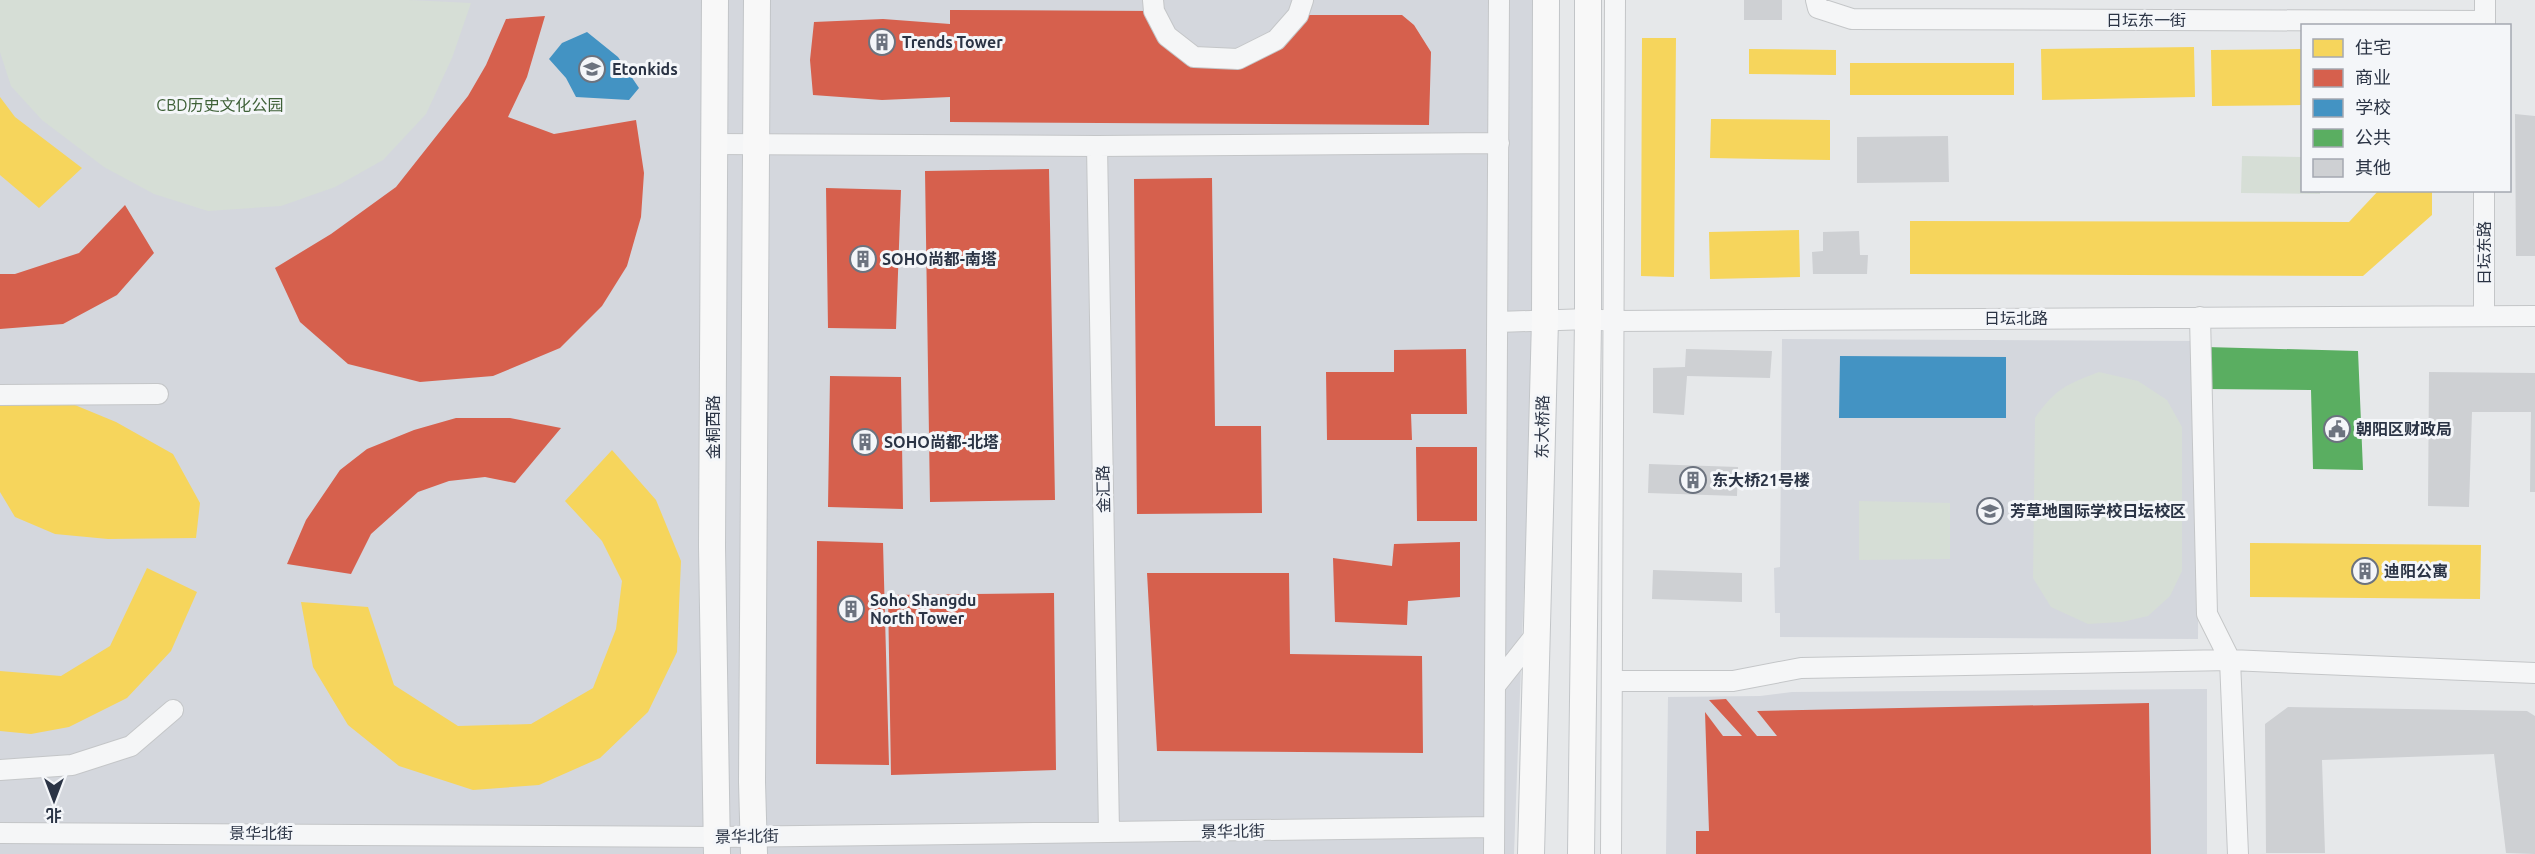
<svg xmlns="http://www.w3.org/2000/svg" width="2535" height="854" font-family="Ubuntu,'Noto Sans SC',sans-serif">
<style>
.built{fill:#d4d7dd}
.green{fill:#d6ded6}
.homes{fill:#f6d55c}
.shops{fill:#d6604d}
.schools{fill:#4393c3}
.public{fill:#5aae61}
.building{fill:#ced0d3}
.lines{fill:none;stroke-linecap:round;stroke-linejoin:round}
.minor-casing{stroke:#c4c6c8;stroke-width:22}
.major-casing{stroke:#c2c5c8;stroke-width:28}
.minor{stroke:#f5f6f7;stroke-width:20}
.major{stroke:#f8f8f8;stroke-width:26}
.labels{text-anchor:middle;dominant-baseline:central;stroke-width:6;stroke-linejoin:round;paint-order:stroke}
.street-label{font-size:16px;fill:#2b3445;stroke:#f4f6f9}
.poi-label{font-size:16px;font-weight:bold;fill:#2b3445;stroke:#f4f6f9;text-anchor:start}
.park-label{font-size:16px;fill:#3f6138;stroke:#f4f6f9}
</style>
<rect width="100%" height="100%" fill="#e6e8ea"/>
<path class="built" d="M0,0H1546L1514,854H0Z
M1782,339L2200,341L2198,639L1780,637V613H1775L1774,568L1780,567Z
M2207,689V854H1666L1668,697L1760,696L1792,692Z"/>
<path class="green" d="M0,0H409L471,3L452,58L426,114L383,160L335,187L281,206L208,211L154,194L104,167L42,120L11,86L0,52Z
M2242,156L2302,157V190L2320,191V194L2241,193Z
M2099,372L2138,381L2167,400L2182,427V571L2170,596L2148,616L2122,622L2088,624L2051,607L2033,578L2035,418C2055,389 2067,384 2099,372Z
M1859,501L1950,503V559L1859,560Z"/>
<path class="homes" d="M1642,38H1676L1674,277L1641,276Z
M2194,47L2195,97L2042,100L2041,49Z
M1749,49L1836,50V75L1749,74Z
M2302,49V105L2212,106L2211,50Z
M1850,63H2014V95H1850Z
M0,97L15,117L82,168L39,208L0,175Z
M1711,119L1830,120V160L1710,158Z
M2379,190H2432V215L2363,276L1910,274V221L2349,222Z
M1799,230L1800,277L1710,279L1709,232Z
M15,403H70L116,422L173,454L200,503L196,538L108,539L55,534L15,517L0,492V406Z
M612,450L656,500L681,561L677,652L648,712L600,758L539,785L473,790L399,766L348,725L313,667L301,602L368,607L394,685L458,726L531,724L593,688L616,629L622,581L602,541L565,501Z
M2250,543L2481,545L2480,599L2250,597Z
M147,568L197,592L171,651L127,698L69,727L31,734L0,731V671L61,676L110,646Z"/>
<path class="shops" d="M950,10L1154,11L1194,57L1238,59L1298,15H1402L1414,25L1431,52L1429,125L950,122V97L882,100L813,95L810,60L814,22L883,19L950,24Z
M545,16L527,77L508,117L554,134L636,120L644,173L641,217L627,266L602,306L560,348L493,376L420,382L348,364L300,322L275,268L331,234L396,187L468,96L486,65L506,19Z
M1049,169L1055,500L930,502L925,171Z
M1212,178L1215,426H1261L1262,513L1137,514L1134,179Z
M826,188L901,190L896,329L828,328Z
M125,205L154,253L117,295L63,324L0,329V274H15L79,253Z
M1466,349L1467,414H1411L1412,440H1327L1326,372H1394V350Z
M830,376L901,377L903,509L828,507Z
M456,418H510L561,428L515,483L485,477L449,481L418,492L371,534L351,574L287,564L306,520L340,470L367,449L414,430Z
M1416,447H1477V521H1417Z
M817,541L883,543L889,765L816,764Z
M1460,542V597L1408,601L1407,625L1335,622L1333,558L1392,566L1394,544Z
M1147,573H1289L1290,654L1422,656L1423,753L1157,751Z
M1054,593L1056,770L891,775L888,595Z
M1726,699L1757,736H1777L1757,711L2149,703L2151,854H1696V831H1709L1705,712L1723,736H1742L1709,700Z"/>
<path class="schools" d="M587,32L618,57L639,88L629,100L576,97L566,78L549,59L562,43Z
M1840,356L2006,357V418H1839Z"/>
<path class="public" d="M2206,347L2358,351L2363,470L2313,469L2311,390L2208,389Z"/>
<path class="building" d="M1744,0H1782V20H1744Z
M2515,114L2535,116V256H2516Z
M1948,136L1949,182L1857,183V137Z
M1859,231L1860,255H1868L1867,274H1813L1812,252L1823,251V232Z
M1686,349L1772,351L1770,378L1687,376L1684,415L1653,413V368L1685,367Z
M2429,372L2535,373V492H2530L2531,412H2472L2469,507L2428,506Z
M1649,464L1738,467L1737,496L1648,493Z
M1653,570L1742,573V602L1652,599Z
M2288,707L2527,711L2535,716V854L2506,853L2494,754L2322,760L2325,853H2266L2265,724Z"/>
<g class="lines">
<defs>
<path id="minor" d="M1153,0L1154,11L1167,36L1194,57L1238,59L1276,40L1298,15L1303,0
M1816,0L1818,8L1852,19L2485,21
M2485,26V0
M714,144L1097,146L1499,143
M1097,146L1109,832
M2484,190V316
M2200,317L2207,614L2230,660L2238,854
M1498,322L1588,319L1614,321L2535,316
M0,395L158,394
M1612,681H1733L1801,668L2230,660L2535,673
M1495,686L1537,633
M0,770L72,765L131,746L173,710
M0,833L717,837L1494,827
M1494,854L1499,0
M1611,854L1615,0"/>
<path id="major" d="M715,0L712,547L717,854
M754,854L752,782L757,0
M1531,854L1545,320L1546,0
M1581,854L1588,319V0"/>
</defs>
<use href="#minor" class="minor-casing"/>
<use href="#major" class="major-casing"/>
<use href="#minor" class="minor"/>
<use href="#major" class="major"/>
</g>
<defs>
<symbol id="building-ring" viewBox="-11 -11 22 22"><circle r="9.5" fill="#f4f6f9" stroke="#6c737f" stroke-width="1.5"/><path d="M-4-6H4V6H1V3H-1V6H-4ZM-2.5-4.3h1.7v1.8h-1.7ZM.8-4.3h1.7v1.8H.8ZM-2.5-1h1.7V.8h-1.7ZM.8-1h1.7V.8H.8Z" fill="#6c737f"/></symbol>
<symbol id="school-ring" viewBox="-11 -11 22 22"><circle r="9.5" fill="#f4f6f9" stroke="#6c737f" stroke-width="1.5"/><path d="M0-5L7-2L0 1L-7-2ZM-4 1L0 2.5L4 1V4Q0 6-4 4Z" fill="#6c737f"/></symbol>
<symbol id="civic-ring" viewBox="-11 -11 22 22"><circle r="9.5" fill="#f4f6f9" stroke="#6c737f" stroke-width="1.5"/><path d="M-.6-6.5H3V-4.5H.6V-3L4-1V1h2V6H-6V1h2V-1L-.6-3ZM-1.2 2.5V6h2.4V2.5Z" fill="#6c737f"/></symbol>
</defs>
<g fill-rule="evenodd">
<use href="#building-ring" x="867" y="27" width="30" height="30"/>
<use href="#school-ring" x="577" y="54" width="30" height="30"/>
<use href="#building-ring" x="848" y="244" width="30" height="30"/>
<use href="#civic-ring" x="2322" y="414" width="30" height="30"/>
<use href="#building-ring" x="850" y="427" width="30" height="30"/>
<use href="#building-ring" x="1678" y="465" width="30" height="30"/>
<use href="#school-ring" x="1975" y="496" width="30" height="30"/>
<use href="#building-ring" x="2350" y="556" width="30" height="30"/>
<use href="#building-ring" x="836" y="594" width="30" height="30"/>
</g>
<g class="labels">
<g class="street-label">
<text x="2146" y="20">日坛东一街</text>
<text transform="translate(2484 253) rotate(-90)">日坛东路</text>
<text x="2016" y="318">日坛北路</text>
<text transform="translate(713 427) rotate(-90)">金桐西路</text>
<text transform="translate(1542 427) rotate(-89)">东大桥路</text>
<text transform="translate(1103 489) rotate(-91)">金汇路</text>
<text transform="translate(1233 831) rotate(-1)">景华北街</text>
<text x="261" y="833">景华北街</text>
<text transform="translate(747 836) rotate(-1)">景华北街</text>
</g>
<g class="poi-label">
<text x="902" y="42">Trends Tower</text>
<text x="612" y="69">Etonkids</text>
<text x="882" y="259">SOHO尚都-南塔</text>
<text x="2356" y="429">朝阳区财政局</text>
<text x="884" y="442">SOHO尚都-北塔</text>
<text x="1712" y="480">东大桥21号楼</text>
<text x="2010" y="511">芳草地国际学校日坛校区</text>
<text x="2384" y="571">迪阳公寓</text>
<text x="870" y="600">Soho Shangdu<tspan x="870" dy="18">North Tower</tspan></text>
</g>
<g class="park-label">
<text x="220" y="105">CBD历史文化公园</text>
</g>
</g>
<rect x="2301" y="24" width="210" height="168" fill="#f4f6f9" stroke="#a4a8b1" stroke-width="1.5"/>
<rect x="2313" y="39" width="30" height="18" fill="#f6d55c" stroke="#a4a8b1" stroke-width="1.5"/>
<text x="2355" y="54" font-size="18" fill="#2b3445">住宅</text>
<rect x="2313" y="69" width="30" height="18" fill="#d6604d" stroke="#a4a8b1" stroke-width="1.5"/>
<text x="2355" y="84" font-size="18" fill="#2b3445">商业</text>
<rect x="2313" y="99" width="30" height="18" fill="#4393c3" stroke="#a4a8b1" stroke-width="1.5"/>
<text x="2355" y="114" font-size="18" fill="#2b3445">学校</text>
<rect x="2313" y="129" width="30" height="18" fill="#5aae61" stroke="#a4a8b1" stroke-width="1.5"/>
<text x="2355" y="144" font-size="18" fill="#2b3445">公共</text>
<rect x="2313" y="159" width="30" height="18" fill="#ced0d3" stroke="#a4a8b1" stroke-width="1.5"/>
<text x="2355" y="174" font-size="18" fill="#2b3445">其他</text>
<g transform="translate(54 800) rotate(180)" stroke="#f4f6f9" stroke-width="4.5" paint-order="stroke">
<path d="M0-4.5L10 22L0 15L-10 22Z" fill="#2b3445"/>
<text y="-9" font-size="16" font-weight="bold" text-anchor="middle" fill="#2b3445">北</text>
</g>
</svg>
